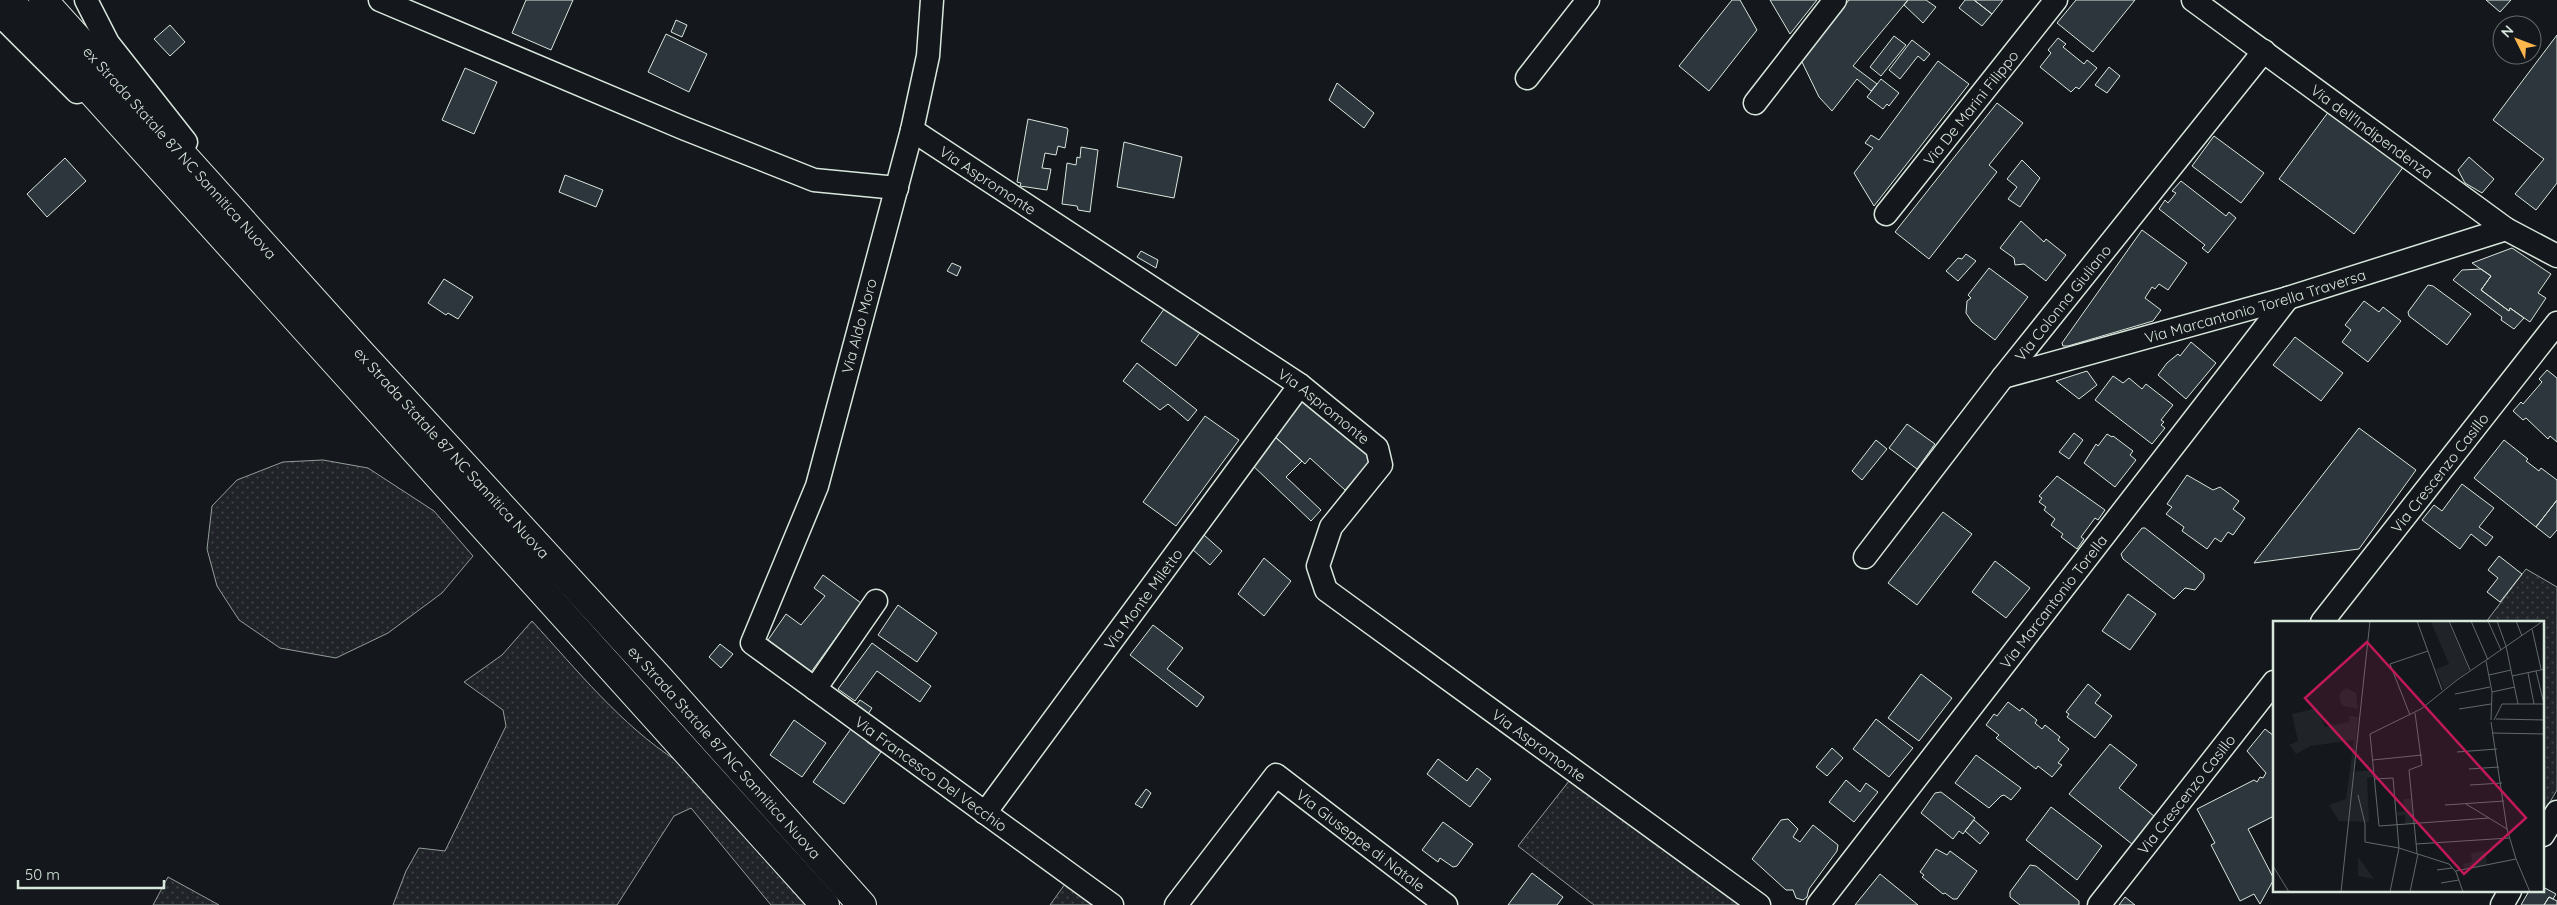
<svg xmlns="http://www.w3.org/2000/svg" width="2557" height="905" font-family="Quicksand,sans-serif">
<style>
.grass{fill:url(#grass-dots);stroke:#939e99}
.building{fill:#2c363c;stroke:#d8e6dc}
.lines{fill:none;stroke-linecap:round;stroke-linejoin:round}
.minor-casing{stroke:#d8e6dc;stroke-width:25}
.highway-casing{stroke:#d8e6dc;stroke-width:30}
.minor{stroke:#14181c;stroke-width:22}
.highway{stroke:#14181c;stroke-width:28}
.labels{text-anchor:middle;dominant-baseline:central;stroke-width:4;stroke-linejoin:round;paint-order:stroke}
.street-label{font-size:15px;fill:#d8e6dc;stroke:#14181c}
.inset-road{fill:none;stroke:#626a69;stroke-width:1}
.view{fill:#c2185b;fill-opacity:0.15;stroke:#c2185b;stroke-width:2.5}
.inset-edge{fill:none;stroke:#d8e6dc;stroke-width:2.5}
</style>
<defs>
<pattern id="grass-dots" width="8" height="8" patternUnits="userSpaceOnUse" patternTransform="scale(1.25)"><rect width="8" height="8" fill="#202428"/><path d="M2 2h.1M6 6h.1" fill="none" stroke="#404447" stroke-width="1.8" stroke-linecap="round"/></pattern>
</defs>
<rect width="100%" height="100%" fill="#14181c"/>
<path class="grass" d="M323,460L368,468L434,511L473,556L442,593L388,633L336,658L280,648L239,620L217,586L207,549L212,506L237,480L283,462Z
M2526,569L2557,587V790L2543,814V622H2486Z
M532,621C577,670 621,725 677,761L805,905H771L691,808L674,816L617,905H393L406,871L419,848L445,851L506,726L503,710L464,682L502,655Z
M1573,776L1746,905H1594L1518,846Z
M168,877L219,905H153Z
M1065,884L1095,905H1050Z"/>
<path class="building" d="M526,0H573L551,50L512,33Z
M1732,0H1740L1757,30L1709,91L1679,66Z
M1770,0H1817L1790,34Z
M1849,0H1908L1853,66L1877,84L1871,91L1857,79L1832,111L1819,97L1801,60Z
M1908,0H1926L1936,7L1923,23L1904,5Z
M1965,0H1974L1992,14L1982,26L1959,8Z
M1974,0H2003L1992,14Z
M2076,0H2135L2093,52L2057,23Z
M2486,0H2511L2500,12Z
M676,20L687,25L682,37L671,32Z
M170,25L185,42L170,56L154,39Z
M666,34L707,54L689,92L648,72Z
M2557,35V183L2536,210L2515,194L2544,159L2493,120Z
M1894,36L1906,45L1881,76L1870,67Z
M2058,38L2066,44L2063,47L2084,64L2087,60L2097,68L2079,89L2076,87L2071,92L2040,67L2051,53L2048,50Z
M1912,40L1930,54L1924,61L1918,56L1900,79L1889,70Z
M1938,61L1969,84L1874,206L1854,173L1873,148L1865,143L1871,135L1879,140Z
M2109,67L2120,76L2107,93L2095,85Z
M465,68L497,82L474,134L442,120Z
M1881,79L1899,93L1889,106L1887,104L1883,109L1867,97Z
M1337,83L1374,113L1364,128L1329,100Z
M1997,103L2023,123L1989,165L1997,172L1929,259L1895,232Z
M2329,111L2404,166L2354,234L2279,179Z
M1028,119L1067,128L1068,130L1065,148L1058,146L1056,155L1045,153L1042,168L1051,169L1047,190L1020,186L1021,183L1017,182Z
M2214,136L2264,173L2241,203L2192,166Z
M1124,142L1182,157L1174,198L1117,187Z
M1081,147L1098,150L1090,212L1078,210L1077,206L1062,204L1067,163L1076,165L1077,157L1080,158Z
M2469,157L2494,179L2482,193L2465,183L2458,170Z
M65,158L86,181L47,217L27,194Z
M2022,160L2040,178L2020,207L2008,199L2017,187L2007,179Z
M565,175L603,190L596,207L559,192Z
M2181,181L2226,216L2229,212L2236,218L2208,253L2202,248L2205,245L2159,209L2165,200L2168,203L2176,193L2172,191Z
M2021,221L2044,242L2046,239L2066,255L2046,281L2024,264L2015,265L2014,258L2000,248Z
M2142,230L2187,263L2168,290L2159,284L2155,289L2152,287L2145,298L2161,310L2153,321L2068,346H2063L2062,343Z
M2512,248L2551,274L2538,293L2546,298L2530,322L2510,308L2509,311L2481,290L2491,276L2472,263Z
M1141,251L1158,260L1156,268L1137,257Z
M1966,254L1976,261L1958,281L1946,271L1958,258L1962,259Z
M952,263L961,267L957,276L947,271Z
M1989,268L2028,297L1995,340L1972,322L1966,313L1967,301L1971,298L1968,295Z
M2481,269L2491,276L2481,290L2509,311L2510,308L2524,318L2514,329L2501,320L2502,317L2453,280L2462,270Z
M444,279L473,297L458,319L448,313L446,315L428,303Z
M2428,285L2433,286L2471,314L2447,345L2409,316L2408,312Z
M2364,301L2379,312L2383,307L2401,321L2368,362L2342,342L2351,330L2345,325Z
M1167,305L1202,330L1176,366L1141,341Z
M2295,337L2343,373L2321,401L2273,365Z
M2191,342L2216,363L2186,399L2158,375L2167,363L2178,354L2180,356Z
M1137,363L1197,410L1188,421L1168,404L1160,410L1123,381Z
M2547,370L2557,378V442L2550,436L2548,439L2526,418L2523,420L2513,411L2521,402L2523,404L2542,382L2539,379Z
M2087,371L2097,385L2079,399L2056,381Z
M2113,376L2123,383L2129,378L2142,389L2146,384L2173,405L2161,420L2164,422L2161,425L2165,428L2152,444L2095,400Z
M1305,395L1374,457L1345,490L1310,458L1305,464L1271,433Z
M1205,416L1239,440L1176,526L1143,502Z
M1907,424L1935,444L1917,469L1889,448Z
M2359,428L2416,470L2359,549L2254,563Z
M2074,433L2083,440L2069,459L2059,452Z
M2107,434L2112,437L2113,436L2133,451L2130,455L2136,460L2115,487L2084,463L2096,444L2098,446Z
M1274,436L1302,461L1286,477L1321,510L1311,521L1249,462Z
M1876,440L1887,449L1862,480L1852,471Z
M2504,440L2528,459L2526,461L2539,471L2541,468L2557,480V500L2536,527L2474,478Z
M2187,475L2213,490L2220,487L2239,501L2233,509L2245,518L2233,535L2228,532L2221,542L2215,538L2207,549L2182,531L2184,527L2166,514L2172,507L2167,504Z
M2057,476L2105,510L2098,520L2095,518L2081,537L2084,539L2077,549L2061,537L2063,534L2051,525L2055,519L2044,510L2046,507L2039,502L2042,498L2039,496Z
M2462,484L2494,508L2479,527L2493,537L2486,546L2471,534L2460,549L2422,520L2434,505L2442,511Z
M2557,500V530L2550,538L2536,527Z
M1943,512L1972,534L1917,605L1888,583Z
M2142,528H2145L2204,574V579L2195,590L2185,588L2174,599L2123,559L2121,554Z
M1204,535L1222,551L1210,565L1192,549Z
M2499,556L2522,574L2500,602L2487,592L2498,578L2488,570Z
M1264,558L1291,581L1264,616L1238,594Z
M1995,561L2030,588L2006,618L1972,592Z
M823,575L861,603L811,672L768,640L786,614L801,625L825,596L814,588Z
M2128,594L2156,614L2130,650L2102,631Z
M898,605L937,633L917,662L878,635Z
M1153,625L1183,648L1167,669L1204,697L1197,707L1130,655Z
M872,643L931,686L920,702L877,671L855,701L838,689Z
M720,644L733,654L721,668L709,657Z
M1921,674L1952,698L1919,741L1888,718Z
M2088,684L2101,695L2095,703L2112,716L2095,738L2067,717L2069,714L2066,712Z
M860,700L872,708L868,714L856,705Z
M2008,702L2020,711L2022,708L2037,720L2035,723L2042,729L2045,725L2060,737L2058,740L2069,749L2058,763L2062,765L2052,777L2038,766L2036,769L1996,738L1999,735L1986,725L1994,714L1997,716Z
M1876,719L1913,748L1889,777L1853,749Z
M794,720L826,743L802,777L770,755Z
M853,726L864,734L867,742L881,752L844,804L813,782Z
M2265,729L2274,736V816L2248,829L2274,879L2260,904L2254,894L2240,901L2211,845L2215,843L2197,809L2254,780L2257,782L2260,777L2263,778L2266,773L2247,751Z
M2110,744L2137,765L2119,788L2159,820L2137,848L2069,794Z
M1832,748L1843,758L1827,776L1816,767Z
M1976,755L2021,788L2011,800L2004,795L2001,796L1989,808L1955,783Z
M1438,759L1467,781L1477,768L1491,779L1470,807L1427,774Z
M1846,780L1860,792L1866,783L1878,792L1854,822L1829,802Z
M1146,789L1151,793L1142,808L1135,804Z
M1941,792L1975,818L1963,834L1959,831L1953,839L1921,813L1935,793Z
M2051,807L2102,846L2077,880L2026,840Z
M1788,819L1798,829L1793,837L1800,842L1813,825L1838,845L1837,851L1809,889L1807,897L1803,900L1796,898L1793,890H1786L1752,859L1781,820Z
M1974,820L1989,833L1980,844L1965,831Z
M1443,822L1473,844L1457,866L1453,867L1440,858L1438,862L1422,850Z
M1936,849L1947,855L1950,851L1977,871L1957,899H1953L1945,893L1943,894L1922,877L1924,875L1920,872Z
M2030,865L2036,866L2079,901V905H2020L2010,897V892Z
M1532,873L1563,897L1557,905H1508Z
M1880,874L1918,905H1855Z
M2543,887L2556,894L2553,899L2549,897L2544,905H2521L2529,891H2543Z
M2125,897L2135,905H2119Z
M2549,897L2557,901V905H2544Z"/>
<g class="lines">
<defs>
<g id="minor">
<path d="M86,0L108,43L186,142"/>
<path d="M380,0L683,128L814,180L897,188"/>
<path id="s1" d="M932,0L928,56L912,130L817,486L752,643L1112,905"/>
<path id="s2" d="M2193,0L2506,229L2557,256"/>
<path d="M0,15L77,92"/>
<path d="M1527,78L1588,0"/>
<path d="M1755,103L1835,0"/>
<path id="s3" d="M912,130L1300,385L1377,448L1381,465L1331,527L1318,566L1326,590L1759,905"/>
<path id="s4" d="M1886,214L2056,0"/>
<path id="s5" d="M2003,377L2288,298L2506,229"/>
<path id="s6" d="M1865,557L2003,377L2264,51"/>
<path id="s7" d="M2322,622L2557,323"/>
<path d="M815,689L876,601"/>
<path id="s8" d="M985,813L1300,385"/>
<path d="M2543,835L2557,812"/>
<path id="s9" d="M1176,905L1276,775L1446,905"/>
<path id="s10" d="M1818,905L2288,298"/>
<path id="s11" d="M2099,905L2274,682"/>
<path d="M2502,905L2510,891"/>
</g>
<g id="highway">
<path d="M9,0L825,905"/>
<path id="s12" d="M43,0L360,352L659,678L862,905"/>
</g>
</defs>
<use href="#minor" class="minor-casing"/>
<use href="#highway" class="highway-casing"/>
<use href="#minor" class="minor"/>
<use href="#highway" class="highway"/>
</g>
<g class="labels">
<g class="street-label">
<text stroke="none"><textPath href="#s4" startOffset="136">Via De Marini Filippo</textPath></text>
<text stroke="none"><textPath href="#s2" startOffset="222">Via dell'Indipendenza</textPath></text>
<text stroke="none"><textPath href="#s12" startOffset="205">ex Strada Statale 87 NC Sannitica Nuova</textPath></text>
<text stroke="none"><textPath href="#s3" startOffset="91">Via Aspromonte</textPath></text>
<text stroke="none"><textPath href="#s6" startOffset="322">Via Colonna Giuliano</textPath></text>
<text stroke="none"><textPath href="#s5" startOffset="262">Via Marcantonio Torella Traversa</textPath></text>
<text transform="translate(859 326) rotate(-75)">Via Aldo Moro</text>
<text stroke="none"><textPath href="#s3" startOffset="496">Via Aspromonte</textPath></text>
<text stroke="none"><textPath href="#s12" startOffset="610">ex Strada Statale 87 NC Sannitica Nuova</textPath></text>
<text stroke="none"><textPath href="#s7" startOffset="190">Via Crescenzo Casillo</textPath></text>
<text stroke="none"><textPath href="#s8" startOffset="266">Via Monte Miletto</textPath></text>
<text stroke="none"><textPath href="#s10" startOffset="384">Via Marcantonio Torella</textPath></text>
<text stroke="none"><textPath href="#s3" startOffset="991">Via Aspromonte</textPath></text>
<text stroke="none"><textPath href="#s12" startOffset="1015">ex Strada Statale 87 NC Sannitica Nuova</textPath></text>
<text stroke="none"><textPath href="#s1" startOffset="892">Via Francesco Del Vecchio</textPath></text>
<text stroke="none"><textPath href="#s11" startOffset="141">Via Crescenzo Casillo</textPath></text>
<text stroke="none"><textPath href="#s9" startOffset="271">Via Giuseppe di Natale</textPath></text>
</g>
</g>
<g transform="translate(2273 621)">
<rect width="271" height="271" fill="#14181c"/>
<path d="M175,0L196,49L171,68L163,48L176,43L158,1ZM73,67L83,72L85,88L70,85L67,80V72ZM44,87L52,106L76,101V95L85,96L80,151L100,149L101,156L94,157L96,201L66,200L56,184L73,178L81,119L38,125L23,133L17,124L25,120L19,93ZM130,178H139L141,202H132V194L125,195L124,191L131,190ZM212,230L214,243L191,248L190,243L199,241L198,232ZM85,236L101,258L85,255Z" fill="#202428"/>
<path class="inset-road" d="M144,0L169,69M176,0L197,49M198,0L215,39M215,0L228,29M224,0L233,25L245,83M243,0L249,15M259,8L268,48M213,40L219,71L218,99M263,50L271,83M255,52L261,83M216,54L238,49M239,55L272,48M219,71L242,66M182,73L217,66M186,88L218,83M142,92L149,144L136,149L144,232M137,94L117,43L155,30M223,98L272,99M221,99L229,83H272M218,101L234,208L243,238L257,271M219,112L272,113M184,131L224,128M100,139L149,134M196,148L226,146M102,158L120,157L126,227L117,271M197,164L229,162M85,174L92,203V221L126,227L176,243L183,251L190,271M193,183L234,208M172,184L231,180M216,197L106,205L97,113L148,88L184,59L270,0M143,223L236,217M0,245L16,271M164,249L179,247M183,250L243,238M168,262L186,259M68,271L97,0M137,271L145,233"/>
<path class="view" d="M94,21L253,197L191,253L32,77Z"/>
<rect width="271" height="271" class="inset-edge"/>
</g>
<g transform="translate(2517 40) rotate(312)"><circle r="24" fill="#14181c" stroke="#626a69"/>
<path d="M0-4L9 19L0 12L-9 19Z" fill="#ffb74d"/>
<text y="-8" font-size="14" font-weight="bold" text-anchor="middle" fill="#d8e6dc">N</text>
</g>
<path d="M18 880v8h146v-8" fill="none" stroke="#d8e6dc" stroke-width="2.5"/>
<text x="25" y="880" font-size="15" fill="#d8e6dc" stroke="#14181c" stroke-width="4" paint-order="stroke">50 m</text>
</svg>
